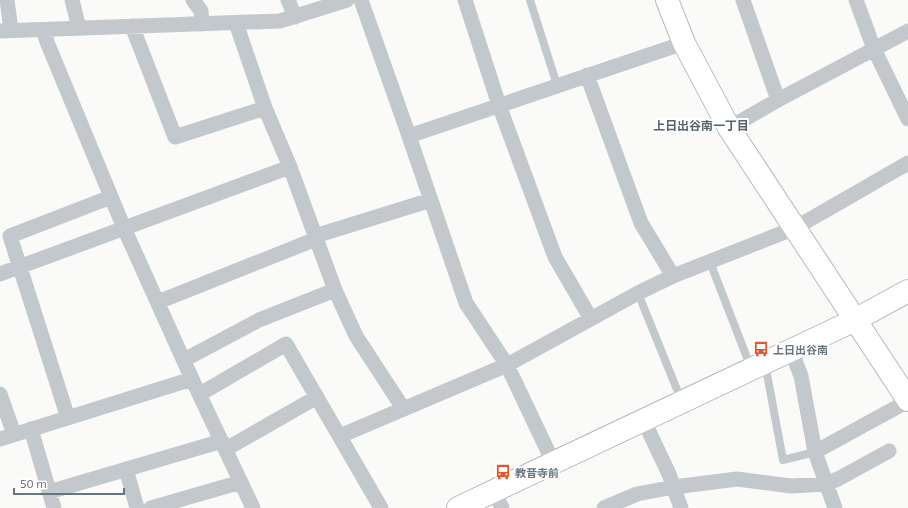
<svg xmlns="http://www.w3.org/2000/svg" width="908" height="508" font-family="'Exo 2','Noto Sans JP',sans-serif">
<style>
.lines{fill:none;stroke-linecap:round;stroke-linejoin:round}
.secondary-casing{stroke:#b3babf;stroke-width:24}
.lane{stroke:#c3c8cc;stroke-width:8}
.street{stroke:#c3c8cc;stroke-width:15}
.secondary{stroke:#fff;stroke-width:22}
.labels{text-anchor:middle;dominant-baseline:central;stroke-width:4;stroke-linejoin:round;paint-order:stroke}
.poi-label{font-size:11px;font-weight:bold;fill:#657683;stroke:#fff;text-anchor:start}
.neighbourhood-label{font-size:12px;font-weight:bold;fill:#57646e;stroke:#fff}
</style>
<rect width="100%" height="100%" fill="#fafaf8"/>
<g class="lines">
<defs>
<path id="secondary" d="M667,0L684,43L729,128L908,400
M458,508L855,320L908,291"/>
</defs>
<use href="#secondary" class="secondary-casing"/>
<path class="lane" d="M530,0L557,85
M710,262L751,368
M638,293L682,402
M761,365L767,374L783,460L815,452"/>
<path class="street" d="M7,0L11,30
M72,0L79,28
M193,0L201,11L202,24
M288,0L295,17
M361,0L409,136L466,303L507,365L553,462
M465,0L499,105L555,257L591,319
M743,0L778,100
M856,0L874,49L908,119
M236,23L265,108L290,167L335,290L356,336L403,408
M132,26L175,137L265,108
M43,30L47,42L124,228L192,379L253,508
M0,31L280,21L347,0
M587,75L641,223L673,276
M729,128L778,100L908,31
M409,136L684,43
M315,236L431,200
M0,274L290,167
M158,302L316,239
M791,350L801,376L815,452L835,508
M184,360L259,320L335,290
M0,394L14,434
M200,394L286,344L381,508
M68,418L10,236L111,197
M644,421L669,474L681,508
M31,429L54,508
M340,436L507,365L638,293L673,276L795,228L908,163
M0,439L192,379
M226,449L317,397
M815,452L908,401
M126,469L137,508
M494,491L502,508
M49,492L222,441
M151,508L241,482
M604,508L637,494L674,487L737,479L791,486L826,484L838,479L889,451"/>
<use href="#secondary" class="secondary"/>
</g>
<defs>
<symbol id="bus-bare" viewBox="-9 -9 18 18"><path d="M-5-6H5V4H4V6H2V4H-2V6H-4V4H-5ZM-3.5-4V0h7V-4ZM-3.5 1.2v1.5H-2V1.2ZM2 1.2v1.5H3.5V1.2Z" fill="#e4572e" stroke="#fff" stroke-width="2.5" paint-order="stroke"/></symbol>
</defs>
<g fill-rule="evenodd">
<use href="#bus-bare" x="750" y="338" width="22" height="22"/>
<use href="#bus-bare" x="492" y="461" width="22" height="22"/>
</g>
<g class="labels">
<g class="poi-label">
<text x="773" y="349">上日出谷南</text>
<text x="515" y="472">教音寺前</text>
</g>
<g class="neighbourhood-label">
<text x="701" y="125">上日出谷南一丁目</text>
</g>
</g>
<path d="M14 488v6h110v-6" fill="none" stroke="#657683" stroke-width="2"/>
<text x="20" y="488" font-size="12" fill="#657683" stroke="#ffffff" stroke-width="3" paint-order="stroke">50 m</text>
</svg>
